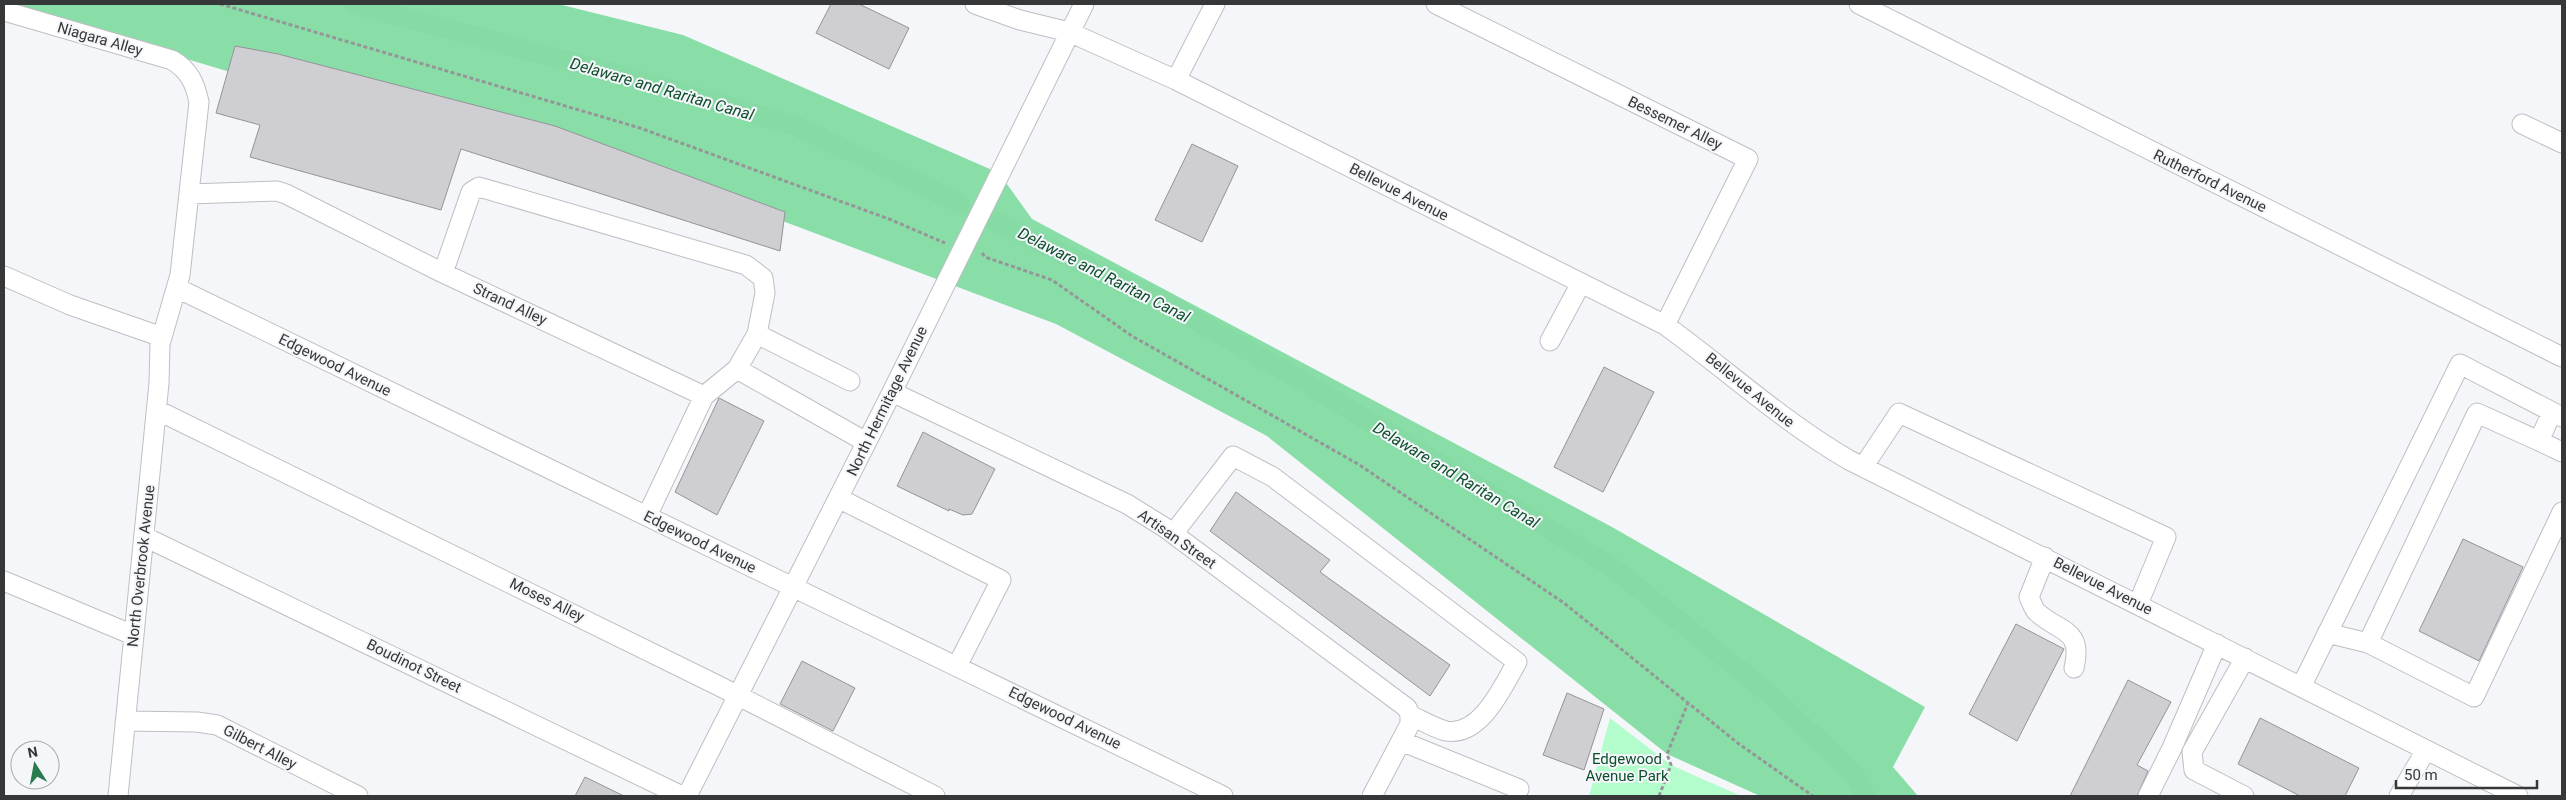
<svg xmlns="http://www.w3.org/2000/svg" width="2566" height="800" font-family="Roboto,sans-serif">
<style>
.green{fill:#b2fdcb}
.forest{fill:#89dea7}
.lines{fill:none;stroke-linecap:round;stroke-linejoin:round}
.canal{stroke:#86daa4;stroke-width:20}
.building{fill:#ceced3;stroke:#949498}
.minor-casing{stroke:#bebfc3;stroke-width:21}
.path{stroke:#959698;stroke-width:3;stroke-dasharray:4 2.5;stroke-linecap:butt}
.minor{stroke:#fff;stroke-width:19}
.labels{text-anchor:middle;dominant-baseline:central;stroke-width:4;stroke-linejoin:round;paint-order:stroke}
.street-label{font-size:15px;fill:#363738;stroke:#f5f6fa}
.park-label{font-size:15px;fill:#0e4f2d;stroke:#f5f6fa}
.water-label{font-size:16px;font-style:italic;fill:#0e4f2d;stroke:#f5f6fa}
</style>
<rect width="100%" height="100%" fill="#f5f6fa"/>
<path class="green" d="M1610,718L1671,765L1741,796H1589Z"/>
<path class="forest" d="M4,4H558L683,35L999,173L1032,219L1612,527L1925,707L1893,767L1918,796H1760L1667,754L1267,436L1056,324L578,144L240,75Z"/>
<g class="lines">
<path class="canal" d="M354,4L635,79L796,126L960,203
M997,222L1171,306L1304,382L1611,566L1772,696L1855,775L1865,796"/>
</g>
<path class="building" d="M831,4H859L909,28L889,69L816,33Z
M235,46L278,54L555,126L785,212L780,251L461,149L441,210L250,157L260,125L216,113Z
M1192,144L1238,166L1202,242L1155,220Z
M1604,367L1654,392L1603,492L1554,467Z
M719,398L764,421L717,515L675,492Z
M923,432L995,469L972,514L963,515L949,509V511L897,486Z
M1236,492L1330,560L1320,572L1450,665L1430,696L1210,531Z
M2463,539L2523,567L2479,661L2419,631Z
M2016,624L2064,649L2017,741L1969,714Z
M802,661L855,688L833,731L780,704Z
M2128,680L2171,702L2137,765L2148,771L2137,796H2070Z
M1567,693L1604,709L1584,770L1543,755Z
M2260,718L2359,768L2345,796H2300L2238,764Z
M585,777L624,796H575Z"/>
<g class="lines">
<defs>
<path id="minor" d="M975,4L1020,20L1069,32L1176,80L1665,325C1727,370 1782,421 1849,460L2518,796
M1436,4L1748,159L1665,325
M1859,4L2562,357
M4,11L172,60C189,70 195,83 199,102L180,275L160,344L159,383L118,796
M1176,80L1215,4
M2522,124L2562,143
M189,194L277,191L286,194L443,273L704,396L647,516
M443,273L471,192L479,187L746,265L763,278L765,293L757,334L850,381
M4,276L70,305L162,337
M177,288L1223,796
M1550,341L1581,283
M737,369L866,442
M892,392L1127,504L1164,527L1407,708L1410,715V724L1372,796
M704,396L737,369L757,334
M157,410L717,685L935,796
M2539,441L2562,452
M1863,467L1899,413L2166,537L2138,604
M838,498L1001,580L957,666
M1173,534L1233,456L1273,477L1517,662C1503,686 1481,737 1446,731C1434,728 1421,720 1410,715
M145,537L682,796
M2045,557L2029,597C2032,603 2034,611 2039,614C2062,633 2083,630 2074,668
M4,581L133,635
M2327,633L2368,643L2474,697L2562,512
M2368,643L2477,413L2539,441L2552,412
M2301,687L2460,364L2562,417
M125,721L197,722L217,725L358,796
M1401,741L1519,789
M687,796L892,392L1084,4
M2148,796L2172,748L2217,644
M2244,796L2194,770L2192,752L2245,658
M2399,796L2426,750"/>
</defs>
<use href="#minor" class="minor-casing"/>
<path class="path" d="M220,4L640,128L889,219L945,243
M982,253L985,257L1052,280L1132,336L1358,464L1564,603L1739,744L1813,796
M1659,796L1671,765L1667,754L1688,703"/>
<use href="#minor" class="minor"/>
</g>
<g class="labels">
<g class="street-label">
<text transform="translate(100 39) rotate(16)">Niagara Alley</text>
<text transform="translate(1675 123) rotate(26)">Bessemer Alley</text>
<text transform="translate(2210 181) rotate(26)">Rutherford Avenue</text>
<text transform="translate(1399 192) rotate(27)">Bellevue Avenue</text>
<text transform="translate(510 304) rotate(25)">Strand Alley</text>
<text transform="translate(335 365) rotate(26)">Edgewood Avenue</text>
<text transform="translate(1750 390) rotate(39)">Bellevue Avenue</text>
<text transform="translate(887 401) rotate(-64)">North Hermitage Avenue</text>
<text transform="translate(1177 539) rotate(35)">Artisan Street</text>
<text transform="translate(700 542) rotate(26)">Edgewood Avenue</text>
<text transform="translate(141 566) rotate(-84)">North Overbrook Avenue</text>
<text transform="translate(2103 586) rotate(27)">Bellevue Avenue</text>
<text transform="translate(547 600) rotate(26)">Moses Alley</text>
<text transform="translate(414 666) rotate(26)">Boudinot Street</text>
<text transform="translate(1065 718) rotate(26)">Edgewood Avenue</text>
<text transform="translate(260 747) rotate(27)">Gilbert Alley</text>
</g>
<g class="park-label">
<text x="1627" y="759">Edgewood<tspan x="1627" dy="17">Avenue Park</tspan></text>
</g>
<g class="water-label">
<text transform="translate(662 89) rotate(16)">Delaware and Raritan Canal</text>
<text transform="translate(1104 275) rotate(27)">Delaware and Raritan Canal</text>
<text transform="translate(1456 475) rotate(31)">Delaware and Raritan Canal</text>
</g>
</g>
<rect width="2566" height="800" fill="none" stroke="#363738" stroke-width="10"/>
<g transform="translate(35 765) rotate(349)"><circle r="24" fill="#f5f6fa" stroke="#a9aaac"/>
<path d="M0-4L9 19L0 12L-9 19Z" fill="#297c4d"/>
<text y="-8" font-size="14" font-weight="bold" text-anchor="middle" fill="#363738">N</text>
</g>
<path d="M2396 780v8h141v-8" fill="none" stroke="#363738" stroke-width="2.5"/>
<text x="2404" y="780" font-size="15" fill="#363738" stroke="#f5f6fa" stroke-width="4" paint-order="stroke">50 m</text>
</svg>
